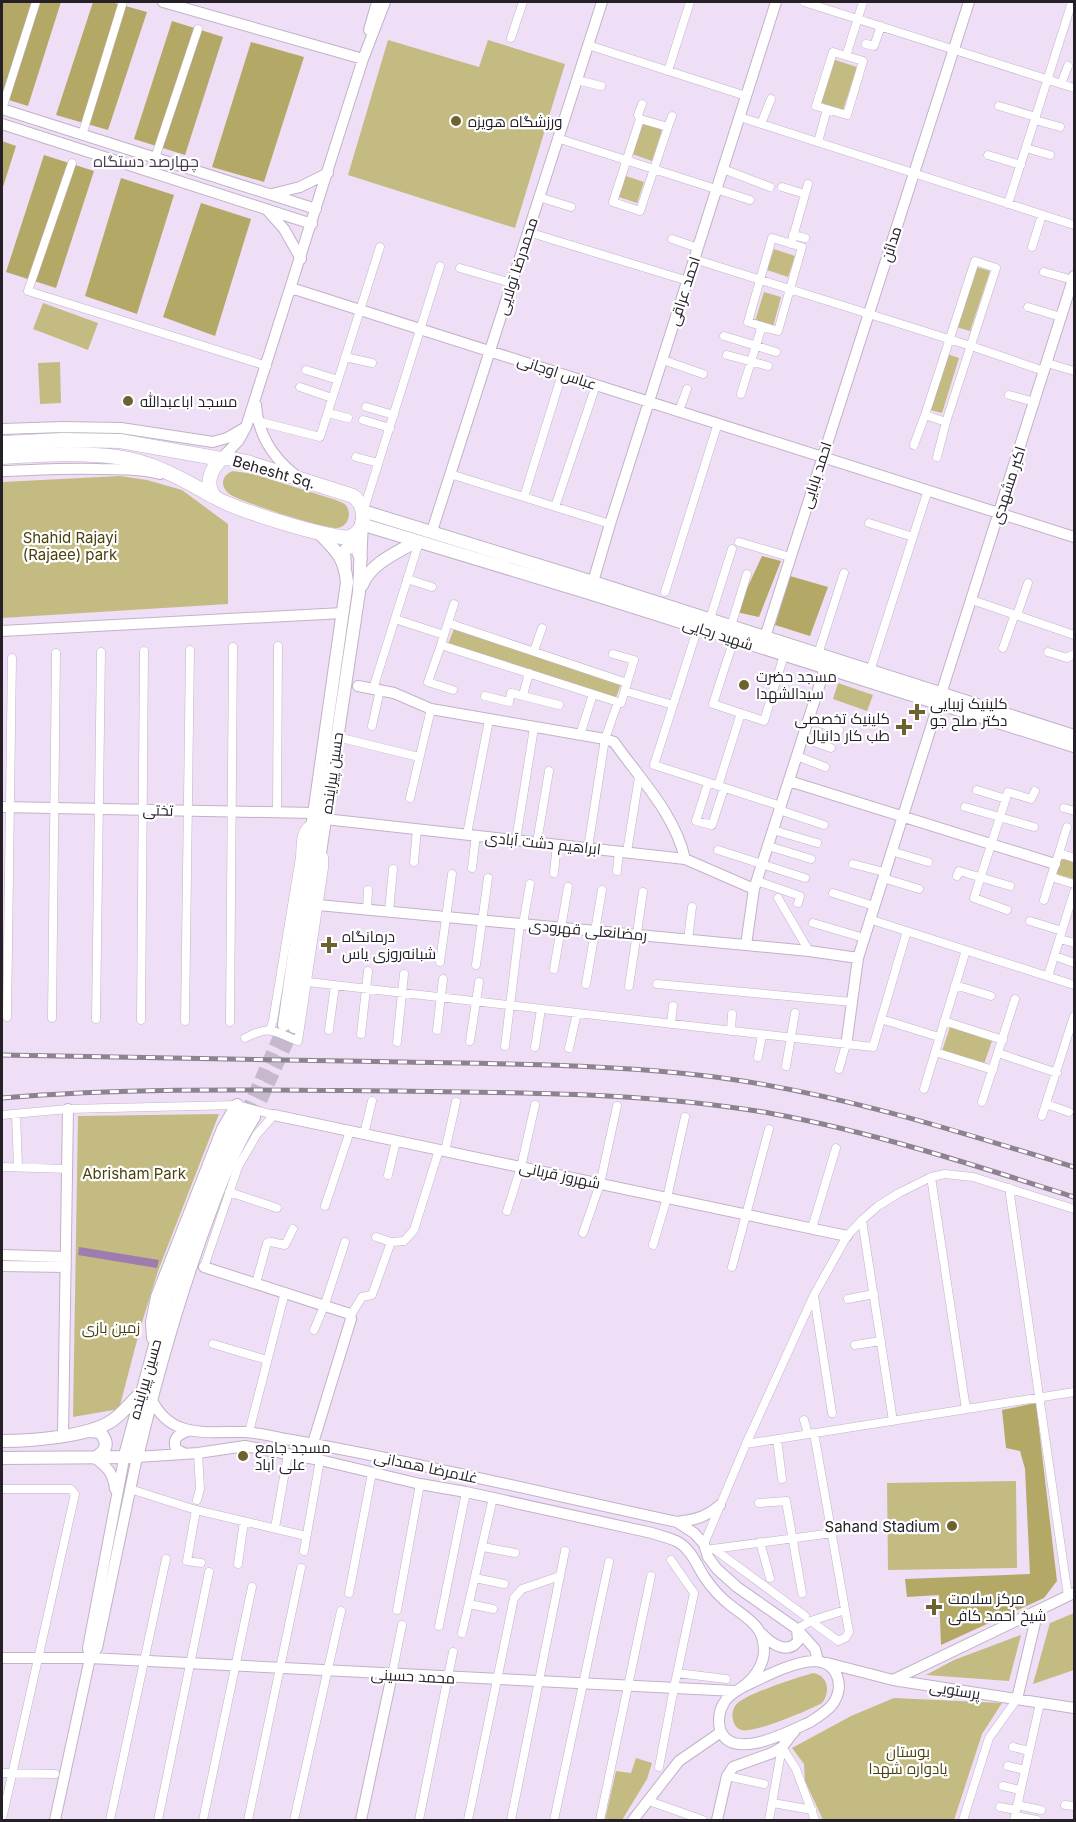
<svg xmlns="http://www.w3.org/2000/svg" width="1076" height="1822" font-family="Inter,Cairo,sans-serif">
<style>
.green{fill:#c4bb82}
.forest{fill:#b4a867}
.water{fill:#9f7baf}
.lines{fill:none;stroke-linecap:round;stroke-linejoin:round}
.primary-tunnel{stroke:#c7b9cd;stroke-width:12;stroke-dasharray:12 6;stroke-linecap:butt}
.street-casing{stroke:#c1b2c8;stroke-width:9}
.secondary-casing{stroke:#c1b2c8;stroke-width:12}
.primary-casing{stroke:#c1b2c8;stroke-width:14}
.highway-casing{stroke:#c1b2c8;stroke-width:15}
.street{stroke:#fff;stroke-width:8}
.secondary{stroke:#fff;stroke-width:10}
.primary{stroke:#fff;stroke-width:12}
.highway{stroke:#fff;stroke-width:14}
.rail-casing{stroke:#8d8292;stroke-width:5}
.rail{stroke:#fff;stroke-width:3;stroke-dasharray:9;stroke-linecap:butt}
.poi-dot{fill:#6c6330;stroke:#fff;stroke-width:2}
.labels{text-anchor:middle;dominant-baseline:central;stroke-width:4.5;stroke-linejoin:round;paint-order:stroke}
.poi-label{font-size:15px;fill:#252028;stroke:#fff;text-anchor:start}
.street-label{font-size:15px;fill:#252028;stroke:#fff}
.park-label{font-size:15px;fill:#4b420e;stroke:#fff}
.neighbourhood-label{font-size:16px;fill:#4a3d4f;stroke:#fff}
</style>
<rect width="100%" height="100%" fill="#efdff6"/>
<path class="green" d="M388,40L479,67L488,40L565,64L515,228L348,175Z
M832,59L857,67L843,110L818,102Z
M642,123L662,130L652,161L632,154Z
M623,175L644,182L637,203L616,196Z
M774,249L795,256L788,277L767,270Z
M976,267L990,271L970,331L956,327Z
M764,292L781,297L773,327L755,321Z
M43,303L98,323L88,350L33,329Z
M947,354L959,358L942,413L930,410Z
M60,362L61,403L40,404L38,363Z
M233,471L253,474L336,500C340,502 345,503 347,507C352,516 347,527 337,528C321,528 245,503 231,495C220,488 220,476 233,471Z
M120,476L147,480L182,490L228,524V604L2,618V482Z
M454,629L621,684L615,700L448,644Z
M838,683L873,695L867,711L833,699Z
M1061,858L1074,862V879L1056,874Z
M950,1027L992,1041L984,1064L942,1051Z
M219,1114L158,1271L140,1329L119,1409L73,1417L78,1116Z
M1016,1481L1017,1568L888,1570L887,1483Z
M1074,1613V1670L1033,1684L1050,1623Z
M1021,1635L1009,1681L926,1675L954,1660Z
M813,1673C828,1675 831,1692 822,1703C809,1710 754,1734 741,1730C737,1728 736,1727 734,1723C731,1716 732,1707 739,1702C752,1692 796,1678 813,1673Z
M894,1698L1002,1703L982,1734L954,1820H823L805,1781L804,1764L792,1748L851,1716Z
M636,1758L652,1763L647,1779L622,1820H605L616,1771L631,1773Z"/>
<path class="forest" d="M2,2H61L28,106L2,98Z
M93,2H111L147,12L108,130L56,115Z
M172,21L223,37L185,155L134,139Z
M251,42L304,57L264,182L212,167Z
M2,141L16,146L2,190Z
M44,155L94,171L56,288L6,272Z
M121,178L174,195L137,314L85,296Z
M201,203L251,219L215,336L163,317Z
M762,556L781,561L759,617L736,612Z
M790,576L828,587L810,636L775,625Z
M1036,1403L1057,1581L1044,1598L941,1645L939,1595L907,1597L905,1579L1030,1574L1025,1469L1020,1451L1006,1448L1002,1410Z"/>
<path class="water" d="M79,1247L159,1260L157,1268L78,1255Z"/>
<g class="lines">
<path class="primary-tunnel" d="M246,1113L284,1025
M254,1117L294,1028"/>
<defs>
<path id="street" d="M804,2L1074,88
M511,38L523,2
M866,44L874,46L881,26
M588,45L746,96
M833,52L863,61L847,115L816,106Z
M846,56L863,2
M668,71L690,2
M577,80L601,86
M1061,84L1068,66
M999,106L1036,117
M2,109L36,2
M740,117L1074,225
M640,119L668,127L640,211L613,202Z
M640,119L638,115L642,104
M1035,120L1060,127
M761,124L771,99
M668,127L672,116
M82,135L122,5
M557,138L750,200
M818,142L827,109
M1026,148L1050,155
M988,155L1021,165
M155,158L198,29
M72,163L28,291L267,366
M723,169L770,187
M782,187L805,194
M539,197L571,207
M1008,204L1072,2
M528,232L688,281
M793,235L805,238
M772,238L802,247L778,331L748,322Z
M672,239L698,248
M791,244L808,184
M1032,247L1042,215
M694,259L971,346L1044,371
M460,268L511,283
M1044,272L1073,280
M1028,307L1061,317
M724,336L776,352
M727,355L768,366
M345,357L372,363
M663,360L703,374
M1047,363L1074,371
M306,370L338,380
M300,387L332,398
M741,394L762,326
M1009,395L1035,402
M366,407L394,415
M679,411L687,389
M328,413L348,418
M363,420L390,428
M257,421L320,437L380,247
M914,445L925,415
M356,457L378,463
M937,457L946,422L996,268L975,261L925,415L946,422
M450,474L610,524
M524,497L562,374
M555,507L596,385
M364,509L440,266
M869,523L913,537
M739,542L790,557
M407,579L432,587
M665,592L718,423
M972,600L1074,635
M1017,615L1028,583
M395,619L444,635
M710,619L732,549
M448,623L627,683L621,703L441,645C445,631 450,617 454,604
M731,626L747,574
M698,627L654,765L781,806
M734,639L713,704L764,721L784,655
M441,645L428,682L453,690
M1003,648L1015,614
M534,651L542,628
M1048,652L1067,658L1072,655
M613,654L634,660L627,683
M818,654L844,573
M870,671L928,490
M373,689L419,542
M625,691L673,705
M523,695L529,673
M485,696L509,702L511,693L559,705
M809,719L839,730
M372,726L380,690
M580,735L593,694
M337,737L419,757
M803,738L831,748
M797,756L825,767
M708,783L696,821L712,825L724,788
M718,786L741,713
M977,790L1006,799
M410,798L431,709
M965,807L1034,827
M1064,808L1074,811
M779,810L824,825
M277,812L278,646
M773,830L817,843
M467,834L489,720
M516,840L534,728
M537,842L549,771
M768,846L811,859
M588,848L605,739L618,702
M718,850L805,878
M891,851L928,862
M627,852L639,777
M1059,853L1067,827
M1074,858L1059,853L1051,877L1074,884
M414,862L417,829
M853,864L884,872
M472,868L476,835
M617,871L619,851
M554,873L557,844
M957,876L959,871L1010,886
M883,878L919,889
M757,881L800,896L798,903
M833,893L874,906
M778,898L809,951
M1044,900L1051,877
M367,909L368,890
M1007,910L974,898L1008,792L1031,799L1035,791
M389,911L393,869
M869,919L1074,985
M1030,921L1062,931
M813,923L864,938
M523,924L530,884
M1060,939L1074,943
M688,940L692,907
M1055,956L1074,963
M440,962L452,874
M476,965L488,878
M554,969L568,887
M1048,976L1074,892
M308,982L873,1047L907,931
M586,984L602,890
M657,984L852,1002
M955,985L991,996
M629,986L643,892
M7,1017L12,658
M52,1018L56,653
M96,1019L101,652
M881,1019L939,1037
M141,1020L144,651
M185,1021L190,650
M944,1021L1003,1040
M230,1022L233,647
M671,1024L673,1006
M270,1030L273,1021L300,857C301,844 299,829 313,822
M329,1030L335,985
M437,1030L443,979
M731,1031L732,1014
M361,1034L368,971
M245,1038C270,1025 273,1031 298,1041L324,868V857
M470,1041L479,982
M397,1042L404,974
M505,1046L520,924
M535,1047L541,1009
M569,1048L577,1013
M935,1052L993,1070
M998,1053L1057,1073
M758,1057L762,1035
M786,1066L795,1013
M839,1069L846,1044
M924,1089L966,950
M982,1102L1015,999
M1046,1104L1069,1112
M16,1114L18,1167
M2,1115L68,1109L237,1105L274,1115L257,1134L238,1167L204,1267
M1042,1116L1074,1016
M364,1134L372,1101
M445,1151L456,1102
M2,1167L68,1169
M388,1175L396,1141
M931,1177L966,1409
M1009,1188L1068,1596
M229,1192L277,1208
M325,1206L350,1131
M507,1211L521,1167L535,1105
M862,1220L893,1421
M812,1228L836,1148
M583,1233L600,1184L617,1106
M376,1237L391,1242
M653,1245L667,1198L685,1117
M732,1267L769,1129
M256,1283L267,1243L271,1242L285,1245L293,1229
M814,1296L832,1413
M848,1299L874,1294
M351,1315L362,1297L372,1295L391,1242L404,1241L414,1230L439,1150
M314,1330L325,1304L345,1242
M213,1344L267,1360
M855,1345L881,1341
M804,1420L808,1434
M249,1432L285,1292
M777,1439L782,1479
M746,1444L1074,1392
M2,1489H71L75,1494L2,1819
M130,1489L196,1510L306,1536
M197,1500L200,1489L198,1453
M759,1503L786,1501L802,1593
M196,1510L187,1561L201,1563
M275,1528L288,1454
M760,1542L770,1578
M704,1544L746,1444L814,1295L847,1236L862,1220L878,1206L899,1193L931,1177L945,1174L973,1177L1074,1209
M483,1547L515,1553
M714,1549L805,1616
M705,1550L833,1533
M304,1551L320,1460
M238,1564L244,1521
M475,1578L504,1584
M349,1593L372,1473
M469,1604L493,1609
M397,1610L420,1484
M811,1621L838,1641L845,1638L849,1632L814,1433
M439,1626L466,1492
M797,1629L811,1621L845,1610
M462,1633L493,1498
M677,1673L726,1679
M392,1675L402,1625
M782,1747L796,1769L815,1820
M1013,1747L1029,1751
M1008,1766L1025,1770
M659,1767L674,1688L694,1593L671,1560
M2,1773L55,1774
M727,1776L764,1784
M1003,1786L1020,1790
M649,1801L703,1820
M773,1803L812,1810
M1017,1805L1041,1810
M1065,1805L1074,1806
M1000,1807L1016,1810
M1015,1816L1037,1820
M110,1820L166,1559
M158,1820L209,1572
M203,1820L252,1587
M248,1820L301,1568
M294,1820L341,1611
M419,1820L453,1652
M468,1820L514,1598L522,1589L560,1576
M511,1820L565,1551
M554,1820L609,1562
M600,1820L651,1576
M769,1820L782,1747
M963,1820L989,1738L1017,1699
M1014,1820L1040,1703"/>
<path id="secondary" d="M163,2L363,59
M369,30L377,2
M2,109L316,209
M2,124L312,224
M272,194L300,187L328,173
M268,211L284,229L301,259
M291,288L1074,537
M256,405C258,434 271,456 295,475
M2,429L63,427L121,428L213,442L227,438L246,427
M221,459L239,440L246,427L363,59L385,2
M2,471C34,470 67,468 99,469C119,469 140,469 160,474
M432,531L602,2
M593,582L610,524L776,2
M2,631L343,613
M765,637L969,2
M358,686L394,693L431,709L605,739L614,742C640,779 675,814 685,859
M941,694L1074,276
M789,781L1055,864
M2,807L314,813
M325,819L685,859L754,889
M318,905L809,951L858,958
M746,945L754,889L825,668
M847,1039L858,958L939,702
M274,1115L847,1236
M2,1255L66,1257
M2,1266L66,1267
M204,1267L350,1314L351,1319L313,1443
M151,1398C170,1440 207,1431 245,1432C259,1433 273,1436 286,1439C417,1462 547,1494 677,1522L694,1533L704,1544L708,1557L717,1569L737,1587L797,1629L815,1649L818,1661
M63,1436L68,1109
M185,1454L176,1449C172,1438 179,1434 188,1431
M95,1458C107,1467 113,1472 115,1489
M677,1522C695,1520 706,1517 720,1505
M762,1634C772,1644 787,1655 798,1641L797,1629
M2,1658H90L735,1691
M90,1658L88,1648L124,1459
M827,1663L893,1680L1074,1708
M893,1680L1074,1593
M1017,1699L1038,1610
M55,1820L90,1658L97,1648L137,1457L198,1453L245,1446L320,1460L420,1484L466,1492L652,1533C660,1536 671,1538 678,1542C692,1550 697,1566 705,1578C712,1588 721,1598 730,1605C740,1613 751,1619 758,1629C762,1635 764,1643 764,1651C764,1665 753,1680 741,1688C735,1692 727,1696 724,1703C719,1710 718,1721 720,1729C731,1763 790,1731 810,1722C818,1717 826,1712 832,1705C846,1687 838,1661 813,1661C792,1662 762,1678 743,1687
M361,1820L392,1675
M633,1820L679,1761L721,1732
M717,1820L727,1776L733,1767L772,1753L782,1747L797,1728"/>
<path id="primary" d="M363,511L593,582L1074,736
M361,524L589,593L1074,746
M345,566L344,552L347,548L352,547L357,549L361,559
M362,585C371,563 396,553 417,541
M284,1025L347,582C344,556 336,551 319,533
M294,1027L359,592L362,520
M153,1338L152,1322L157,1297L223,1129L237,1105
M89,1431L100,1432C110,1444 106,1451 95,1458
M2,1441C30,1441 89,1437 113,1420C123,1413 131,1402 140,1394
M2,1458L137,1457C155,1381 176,1307 202,1234C217,1193 231,1153 254,1117
M124,1459L167,1301L219,1163L232,1135L246,1113"/>
<path id="highway" d="M2,443L63,440L120,441L221,459
M2,457C40,455 79,452 117,457C151,461 184,480 214,497
M227,458L247,462L353,496C367,506 367,532 349,537C336,541 222,506 214,496C204,484 212,468 221,459Z"/>
</defs>
<use href="#street" class="street-casing"/>
<use href="#secondary" class="secondary-casing"/>
<use href="#primary" class="primary-casing"/>
<use href="#highway" class="highway-casing"/>
<use href="#street" class="street"/>
<use href="#secondary" class="secondary"/>
<use href="#primary" class="primary"/>
<use href="#highway" class="highway"/>
<defs>
<path id="rail" d="M2,1055C136,1057 270,1060 405,1062C509,1064 612,1064 715,1077C838,1093 957,1131 1074,1167
M2,1098C134,1087 267,1090 400,1091C523,1093 647,1092 769,1113C873,1132 974,1165 1074,1197"/>
</defs>
<use href="#rail" class="rail-casing"/>
<use href="#rail" class="rail"/>
</g>
<g class="poi-dot">
<circle cx="456" cy="121" r="6"/>
<circle cx="128" cy="401" r="6"/>
<circle cx="744" cy="685" r="6"/>
<path d="M914 703h6v6h6v6h-6v6h-6v-6h-6v-6h6z"/>
<path d="M901 718h6v6h6v6h-6v6h-6v-6h-6v-6h6z"/>
<path d="M326 936h6v6h6v6h-6v6h-6v-6h-6v-6h6z"/>
<circle cx="243" cy="1456" r="6"/>
<circle cx="952" cy="1526" r="6"/>
<path d="M931 1598h6v6h6v6h-6v6h-6v-6h-6v-6h6z"/>
</g>
<g class="labels">
<g class="poi-label">
<text x="468" y="121">ورزشگاه هویزه</text>
<text x="140" y="401">مسجد اباعبدالله</text>
<text x="756" y="676">مسجد حضرت<tspan x="756" dy="17">سیدالشهدا</tspan></text>
<text x="930" y="703">کلینیک زیبایی<tspan x="930" dy="17">دکتر صلح جو</tspan></text>
<text x="890" y="718" text-anchor="end">کلینیک تخصصی<tspan x="890" dy="17">طب کار دانیال</tspan></text>
<text x="342" y="936">درمانگاه<tspan x="342" dy="17">شبانه‌روزی یاس</tspan></text>
<text x="255" y="1447">مسجد جامع<tspan x="255" dy="17">علی آباد</tspan></text>
<text x="940" y="1526" text-anchor="end">Sahand Stadium</text>
<text x="948" y="1598">مرکز سلامت<tspan x="948" dy="17">شیخ احمد کافی</tspan></text>
</g>
<g class="street-label">
<text transform="translate(891 244) rotate(-72)">مدائن</text>
<text transform="translate(517 266) rotate(-72)">محمدرضا تولایی</text>
<text transform="translate(684 291) rotate(-72)">احمد عراقی</text>
<text transform="translate(557 372) rotate(18)">عباس اوجانی</text>
<text transform="translate(274 472) rotate(16)">Behesht Sq.</text>
<text transform="translate(816 475) rotate(-72)">احمد بابایی</text>
<text transform="translate(1008 485) rotate(-72)">اکبر مشهدی</text>
<text transform="translate(718 634) rotate(18)">شهید رجایی</text>
<text transform="translate(332 773) rotate(-82)">حسین پیراینده</text>
<text transform="translate(158 810) rotate(1)">تختی</text>
<text transform="translate(543 843) rotate(6)">ابراهیم دشت آبادی</text>
<text transform="translate(588 930) rotate(5)">رمضانعلی قهرودی</text>
<text transform="translate(560 1175) rotate(12)">شهروز قربانی</text>
<text transform="translate(145 1379) rotate(-74)">حسین پیراینده</text>
<text transform="translate(426 1467) rotate(12)">غلامرضا همدانی</text>
<text transform="translate(413 1676) rotate(3)">محمد حسینی</text>
<text transform="translate(955 1690) rotate(9)">پرستویی</text>
</g>
<g class="park-label">
<text x="70" y="537">Shahid Rajayi<tspan x="70" dy="17">(Rajaee) park</tspan></text>
<text x="134" y="1173">Abrisham Park</text>
<text x="111" y="1327">زمین بازی</text>
<text x="908" y="1751">بوستان<tspan x="908" dy="17">یادواره شهدا</tspan></text>
</g>
<g class="neighbourhood-label">
<text x="146" y="161">چهارصد دستگاه</text>
</g>
</g>
<rect width="1076" height="1822" fill="none" stroke="#252028" stroke-width="6"/>
</svg>
